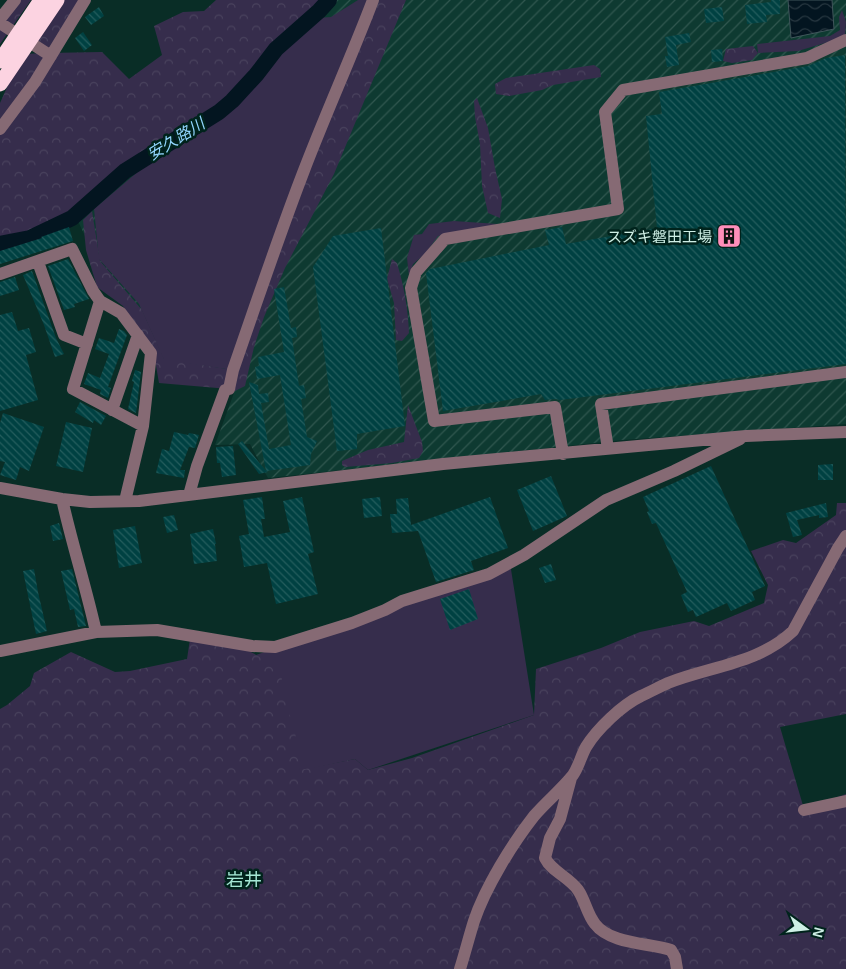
<svg xmlns="http://www.w3.org/2000/svg" width="846" height="969" font-family="Arial,'Noto Sans JP',sans-serif">
<style>
.industrial{fill:url(#industrial-furrows)}
.grass{fill:#362d4c}
.forest{fill:url(#forest-crowns)}
.water{fill:url(#water-waves);stroke:#40565b}
.lines{fill:none;stroke-linecap:round;stroke-linejoin:round}
.river{stroke:#031520;stroke-width:16}
.building{fill:url(#building-back-hatch)}
.minor{stroke:#866a74;stroke-width:12}
.highway{stroke:#fcd3e1;stroke-width:15}
.labels{text-anchor:middle;dominant-baseline:central;stroke-width:5;stroke-linejoin:round;paint-order:stroke}
.poi-label{font-size:15px;fill:#ceefe5;stroke:#00231c;text-anchor:end}
.water-label{font-size:16px;font-style:italic;fill:#91d5fe;stroke:#00231c}
.quarter-label{font-size:18px;fill:#a4e7d5;stroke:#00231c}
</style>
<defs>
<pattern id="industrial-furrows" width="10" height="10" patternUnits="userSpaceOnUse" patternTransform="scale(1.25)"><rect width="10" height="10" fill="#0e3a31"/><path d="M-1 1l2-2M0 10L10 0M9 11l2-2" fill="none" stroke="#30574f"/></pattern>
<pattern id="forest-crowns" width="20" height="18" patternUnits="userSpaceOnUse" patternTransform="scale(1.25)"><rect width="20" height="18" fill="#362d4c"/><path d="M2 6a3 3 0 1 1 6 0M12 15a3 3 0 1 1 6 0" fill="none" stroke="#49425d"/></pattern>
<pattern id="water-waves" width="16" height="10" patternUnits="userSpaceOnUse" patternTransform="scale(1.25)"><rect width="16" height="10" fill="#031520"/><path d="M0 5q4-4 8 0t8 0" fill="none" stroke="#273740"/></pattern>
<pattern id="building-back-hatch" width="6" height="6" patternUnits="userSpaceOnUse" patternTransform="scale(1.25)"><rect width="6" height="6" fill="#004142"/><path d="M-1 5l2 2M0 0l6 6M5-1l2 2" fill="none" stroke="#245d5d"/></pattern>
</defs>
<rect width="100%" height="100%" fill="#092d26"/>
<path class="industrial" d="M324,0H846V424L622,440L268,478L250,444L215,445L238,382L167,383L152,322L110,290L72,208L239,68Z"/>
<path class="grass" d="M358,0H372L233,370L164,360L139,304L99,259L94,209L154,158L231,111L280,52L316,18L331,17Z
M842,10L846,22L845,37L798,51L758,53L757,44L830,36L840,30L839,17Z
M454,221L498,224L438,236L425,254L413,264L409,276L407,258L414,235L422,234L429,224Z
M510,563L534,715L368,770L355,759L300,771L256,655Z"/>
<path class="forest" d="M14,0H31L0,44V21Z
M62,0H80L48,53L102,52L129,79L162,55L154,26L183,12L204,11L216,0H329L288,36L232,96L210,113L180,128L149,153L106,178L77,208L39,233L0,244V103L22,54L47,53L32,43Z
M379,0H406L334,174L285,268L264,317L254,347L245,386L235,391L229,389L159,383L154,354L123,306L97,287L86,250L83,220L92,211L100,261L142,310L164,359L233,370L283,228Z
M753,46L758,53L752,60L732,63L723,61L726,49Z
M594,65L600,69L601,77L553,85L542,90L509,96L496,94L495,84L506,78Z
M477,98L488,128L495,168L502,199L500,218L488,213L482,186L480,144L475,117L474,101Z
M392,259L397,263C404,286 408,309 409,333L402,341L396,340L394,303L387,279Z
M408,405L422,442L423,451L419,458L392,463L345,467L342,465V461L368,450L404,442Z
M837,503H846V714L780,727L804,809L846,794V969H0V709L7,705L30,686L34,673L71,652L115,672L130,671L187,659L190,639L240,646L269,662L281,675L288,710L295,731L300,770L355,759L368,770L412,758L534,715L536,669L601,648L640,632L694,621L709,626L764,603L768,585L751,551L783,540L796,543L836,515Z"/>
<path class="water" d="M788,0H832L834,29L791,38Z"/>
<g class="lines">
<path class="river" d="M0,244L30,238L72,218L125,171L219,112L232,101L256,75L276,49L319,11L329,0"/>
</g>
<path class="building" d="M771,0H780V14L766,15L767,22L747,24L745,5L771,2Z
M99,7L104,16L91,25L85,17Z
M722,7L724,21L706,23L704,9Z
M83,32L92,45L84,51L75,38Z
M689,33L691,42L676,45L679,65L667,67L665,56H668L665,37Z
M722,49L723,61L712,62L711,50Z
M845,55L846,364L560,400L555,399L545,400L541,394L443,411L426,273L430,269L549,245L545,230L562,227L566,244L657,228L646,116L662,114L659,92L808,66L826,58Z
M69,227L73,241L0,264V251L42,238L41,237Z
M381,228L405,426L357,434V449L337,451L313,267L333,236Z
M68,259L89,299L74,304L75,307L64,310L48,266Z
M32,271L56,338L64,354L55,357L44,325L23,275Z
M15,277L19,290L0,296V282Z
M284,287L291,328L296,327L297,337L292,338L299,386L304,385L306,398L301,399L307,437L317,441L311,454L310,465L266,471L268,472L259,474L238,444L242,441L266,471L249,382L258,385L259,394L268,393L269,402L261,403L269,449L291,445L280,375L257,379L255,367L259,366L258,357L284,352L274,289Z
M12,312L18,331L29,328L36,352L26,355L38,400L0,411V315Z
M119,329L124,331L127,335L108,387L111,388L108,398L100,394L101,390L84,384L88,373L100,378L109,354L95,349L99,338L114,343Z
M135,370L141,372L136,413L128,409L134,382L132,381Z
M80,402L106,416L101,425L94,420L93,423L75,412Z
M3,413L44,427L29,471L20,467L16,480L0,475L5,462L0,461V423Z
M66,422L92,428L83,472L56,466Z
M174,432L188,435L189,433L199,435L195,448L189,447L180,470H185L184,478L156,473L162,449L169,451Z
M233,446L236,475L222,477L220,463H217L216,447Z
M833,464V480H818V465Z
M711,466L765,586L752,592L755,600L731,611L727,603L696,617L693,610L688,612L681,595L687,592L656,523L652,524L647,512L649,511L643,497Z
M551,476L567,516L533,531L517,490Z
M262,497L265,519H261L264,537L290,532L283,501L302,497L314,552L308,554L318,594L276,604L267,563L244,567L239,536L249,534L243,500Z
M380,497L382,516L364,518L362,499Z
M490,497L508,548L471,561L474,570L436,582L418,531L392,533L390,514H397L396,499L408,498L411,525Z
M826,503L828,517L819,518V515L797,520L802,535L793,537L786,513Z
M174,515L178,530L167,533L163,517Z
M59,523L63,539L53,541L50,526Z
M135,526L142,563L119,568L113,530Z
M213,529L216,544H215L217,561L194,564L190,534Z
M551,564L556,580L545,583L539,568Z
M34,569L38,592L47,631L36,634L23,571Z
M72,569L86,626L78,627L74,609L70,610L61,571Z
M469,589L478,619L450,630L440,599Z"/>
<g class="lines">
<path class="minor" d="M0,19L15,0
M0,23L51,56
M0,129L35,82L85,0
M38,262L64,335L87,344
M0,274L72,249L93,291L100,301L121,313L151,353L143,426L125,501
M100,301L73,389L143,426
M112,410L138,335
M608,449L601,404L846,372
M563,454L555,407L434,421L411,288L416,272L445,239L618,209L605,112L623,90L807,58L846,40
M0,488L62,499L90,502L139,501L443,464L746,436L846,432
M189,495L197,466L225,390L229,389L233,370C256,304 278,238 303,173C325,115 351,58 373,0
M62,499C72,544 86,587 96,632
M0,651L96,632L157,630L252,646L275,647L352,623L385,610L402,601L489,574L524,555L606,500L674,471L740,439
M571,778L560,819L550,838L545,858C552,872 569,877 578,890C585,900 587,914 595,924C610,944 649,943 671,950L675,957L677,969
M804,810L846,801
M460,969C465,953 469,937 474,921C485,888 512,844 534,816C546,802 561,790 573,775C579,766 581,756 586,747C597,729 622,705 641,696C650,692 659,687 668,683C711,666 758,664 793,631L838,548L846,536"/>
<path class="highway" d="M0,61L41,0
M0,84L57,0"/>
</g>
<defs>
<symbol id="building-square" viewBox="-11 -11 22 22"><rect x="-9" y="-9" width="18" height="18" rx="4" fill="#ff8eba" stroke="#00231c"/><path d="M-4-6H4V6H1V3H-1V6H-4ZM-2.5-4.3h1.7v1.8h-1.7ZM.8-4.3h1.7v1.8H.8ZM-2.5-1h1.7V.8h-1.7ZM.8-1h1.7V.8H.8Z" fill="#111"/></symbol>
</defs>
<g fill-rule="evenodd">
<use href="#building-square" x="715" y="222" width="28" height="28"/>
</g>
<g class="labels">
<g class="poi-label">
<text x="712" y="236">スズキ磐田工場</text>
</g>
<g class="water-label">
<text transform="translate(176 139) rotate(-32)">安久路川</text>
</g>
<g class="quarter-label">
<text x="244" y="880">岩井</text>
</g>
</g>
<g transform="translate(806 929) rotate(105)" stroke="#00231c" stroke-width="4" paint-order="stroke">
<path d="M0-4L9 19L0 12L-9 19Z" fill="#ceefe5"/>
<text y="-8" font-size="14" font-weight="bold" text-anchor="middle" fill="#ceefe5">N</text>
</g>
</svg>
